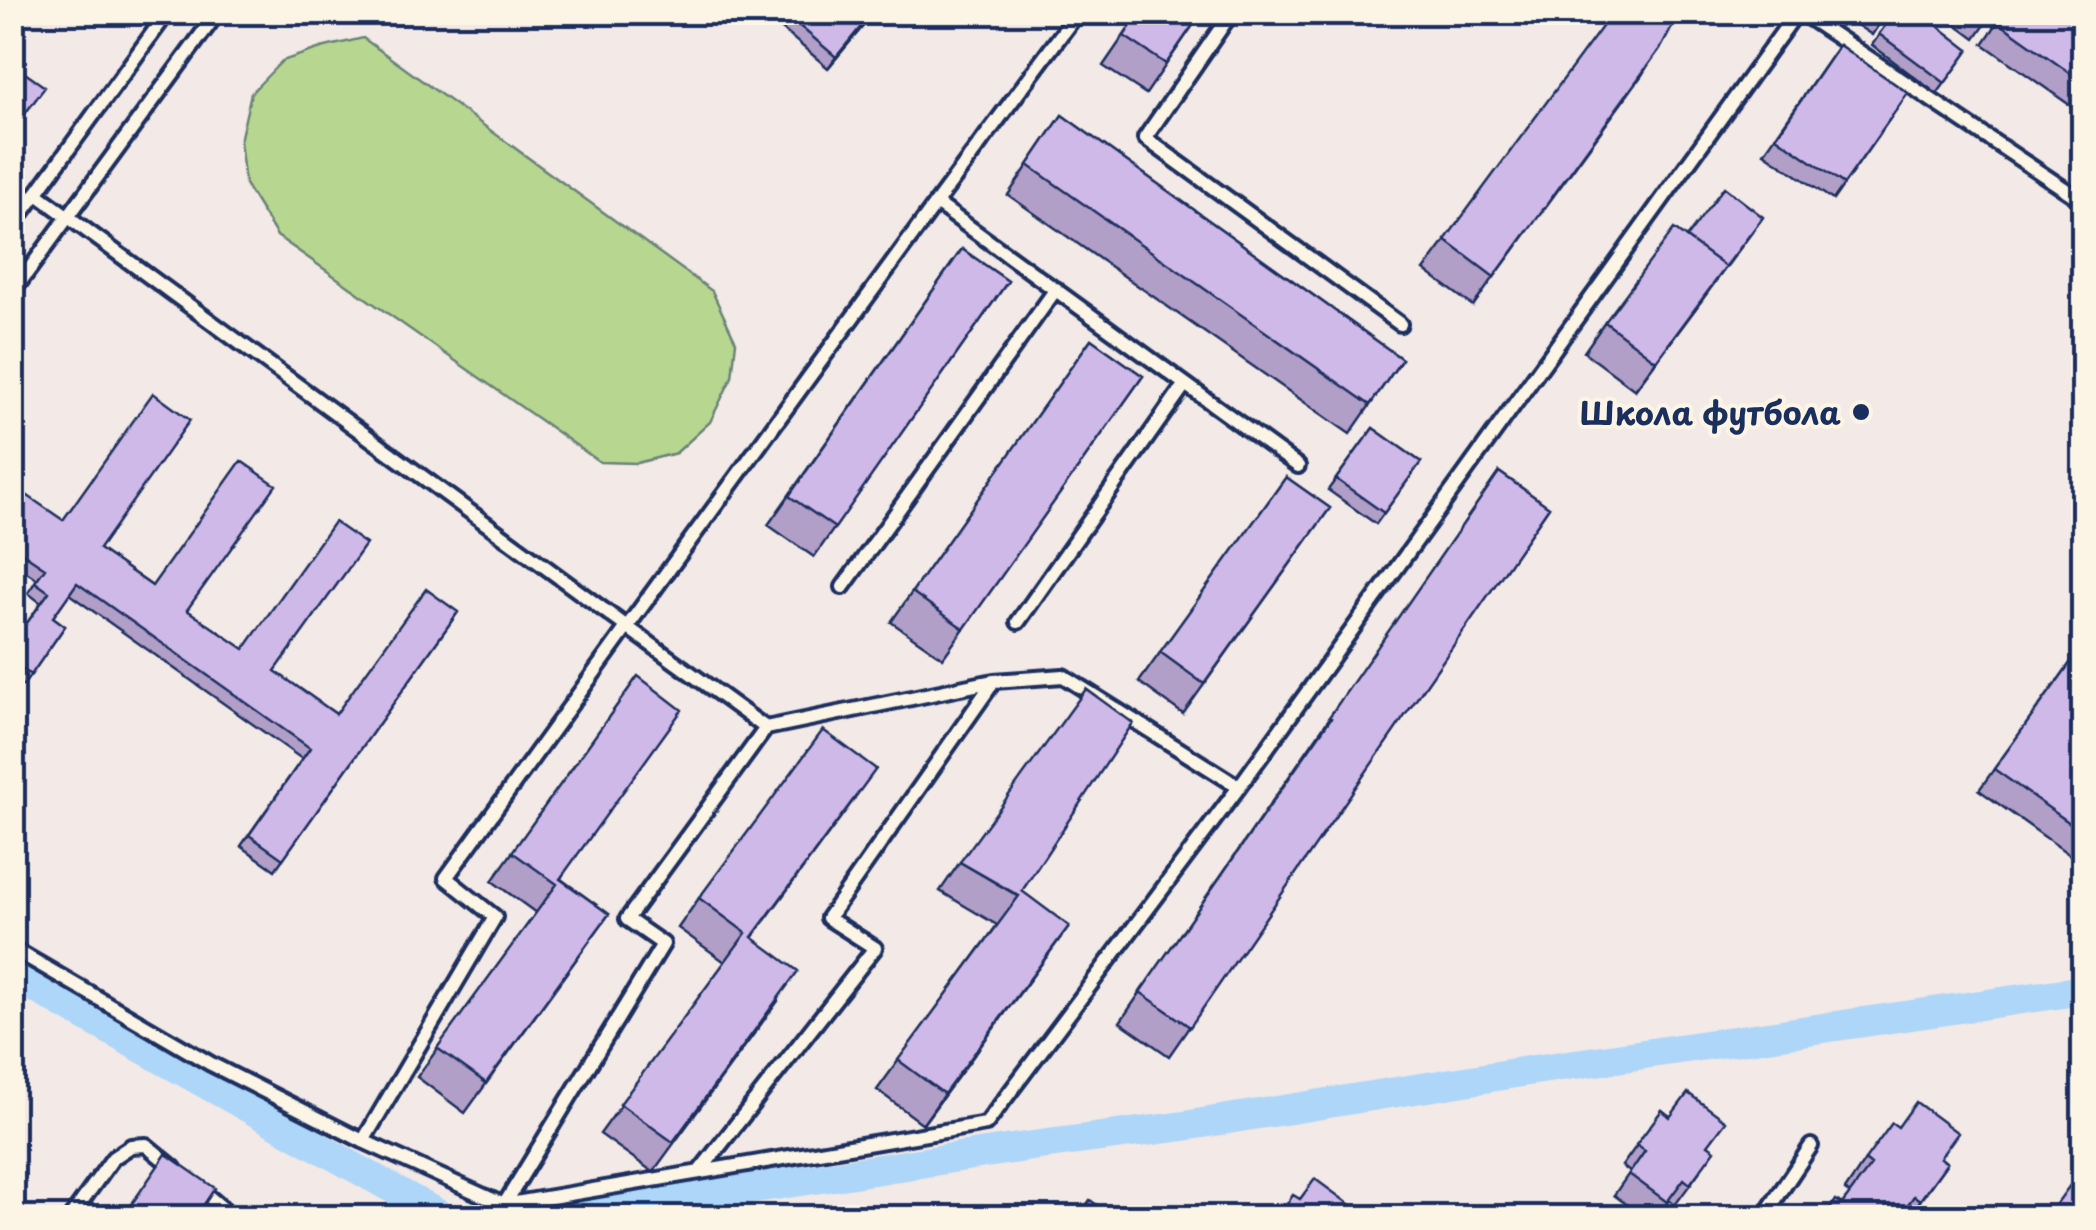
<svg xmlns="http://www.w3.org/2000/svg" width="2096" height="1230" font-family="'Playpen Sans',sans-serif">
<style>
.green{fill:#b7d790;stroke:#698377;stroke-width:2.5}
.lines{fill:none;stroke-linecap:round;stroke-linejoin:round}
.canal{stroke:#add6f8;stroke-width:30}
.service-casing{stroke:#1b2f5e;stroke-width:20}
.service{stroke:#fcf5e5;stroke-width:12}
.wall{fill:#b29fc8;stroke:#1b2f5e;stroke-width:2.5}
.shaded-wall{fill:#9182a3;stroke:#1b2f5e;stroke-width:2.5}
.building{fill:#cfb9e9;stroke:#1b2f5e;stroke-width:2.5}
.poi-dot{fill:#1b2f5e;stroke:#fcf5e5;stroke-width:4}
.labels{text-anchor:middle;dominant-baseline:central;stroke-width:8;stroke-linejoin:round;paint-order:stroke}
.poi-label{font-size:32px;font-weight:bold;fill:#1b2f5e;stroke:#fcf5e5;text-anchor:end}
</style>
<rect width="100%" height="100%" fill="#f3e9e6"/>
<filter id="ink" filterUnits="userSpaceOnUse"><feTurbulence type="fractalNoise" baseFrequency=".01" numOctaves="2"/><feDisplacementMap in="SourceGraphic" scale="20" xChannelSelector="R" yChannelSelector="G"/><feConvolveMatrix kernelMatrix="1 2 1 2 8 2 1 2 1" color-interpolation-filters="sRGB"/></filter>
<g filter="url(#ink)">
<path class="green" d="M363,38L712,291L736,342L732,377L710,422L676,453L637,463L600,462L277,236L245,184L240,141L251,93L282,61L321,48Z"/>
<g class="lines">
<path class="canal" d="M12,975L445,1218
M556,1218L1025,1147L1184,1126L1534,1070L2084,990"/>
<defs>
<path id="service" d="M1232,12L1145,138L1400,324
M1800,12L2084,202
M37,194L627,627L446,878L495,917L363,1141
M936,203L1078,12
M12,227L168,12
M12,293L218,12
M843,587L1056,289
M1018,622L1185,384
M1239,787L1797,12
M12,948L211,1064L363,1141L504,1205L986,1124L1239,787L1063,676L994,681
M699,1172L875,948L828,918L994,681L766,728
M197,1187L234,1218
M504,1205L663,944L627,919L766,728L627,627L936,203L1298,466
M70,1218L113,1158L131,1146L146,1145L174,1168
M1763,1218L1811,1146"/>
</defs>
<use href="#service" class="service-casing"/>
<use href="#service" class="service"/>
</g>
<path class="wall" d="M762,12H875L828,68Z
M1140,12H1202L1146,94L1103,66Z
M1605,12H1680L1642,75L1473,306L1424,270L1607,22Z
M1837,12H1887L1872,35Z
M1895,12L1969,50L1937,94L1872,45Z
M1939,12H1994L1975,39Z
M2005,12L2084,20V115L1983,44Z
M1839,45L1908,93L1833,200L1764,153Z
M1062,115L1402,359L1350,434L1008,195Z
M1763,217L1635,390L1584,352L1605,322Z
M962,249L1008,281L814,557L768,525Z
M1091,339L1143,376L943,658L891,622Z
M1373,428L1421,462L1376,524L1328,490Z
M1499,472L1549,507L1169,1056L1120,1022Z
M1286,477L1330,508L1183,714L1139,682Z
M12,485L99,549L336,714L458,612L275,870L241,846L302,759L69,594L53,617L65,626L23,686L12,678V613L27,623L41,603L28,593L37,579L12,562Z
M2084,644V865L1979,790Z
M638,676L561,879L609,914L465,1113L417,1077L536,913L492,881Z
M855,798L752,938L778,1001L653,1172L600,1134L725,962L678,928L699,898Z
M960,862L1069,926L923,1124L877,1090L997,925L940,891Z
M1662,1110L1709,1146L1700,1171L1675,1205L1669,1200L1657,1218H1645L1614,1195L1630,1172L1622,1166Z
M1941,1158L1947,1163L1908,1218H1824L1842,1204L1850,1194L1845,1190L1865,1160Z"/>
<path class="shaded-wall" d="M873,12H875L828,68L836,57Z
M1763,217L1705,296L1635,390L1656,361Z
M1069,926L1048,955L923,1124L944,1094Z"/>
<path class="building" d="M783,12H873L836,57Z
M1140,12H1202L1166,64L1124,36Z
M1613,12H1680L1662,46L1494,277L1445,240Z
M1862,12H1887L1880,24Z
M1895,12H1920L1969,50L1945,83L1879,34Z
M1973,12H1994L1987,22Z
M2005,12H2073L2084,20V83L1998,22Z
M1839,45L1908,93L1844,184L1776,137Z
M12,64L45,87L15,127L12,125Z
M1062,115L1402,359L1370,405L1028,165Z
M1724,187L1763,217L1724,269L1726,267L1686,238Z
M1674,229L1726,267L1656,361L1605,322Z
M962,249L1008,281L835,528L789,496Z
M1091,339L1143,376L964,629L912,592Z
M153,393L190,420L99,549L152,586L241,461L276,485L187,610L244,649L334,522L366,544L275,671L336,714L426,589L458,612L283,859L249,835L310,748L77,583L53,617L65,626L31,675L12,662V613L27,623L49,592L35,582L45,568L12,546V485L63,520Z
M1373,428L1421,462L1384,513L1336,479Z
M1499,472L1549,507L1190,1027L1140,992L1331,718L1329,717Z
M1286,477L1330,508L1204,684L1160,652Z
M2084,644V833L1994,769Z
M638,676L682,710L560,879L609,914L486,1083L437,1048L557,884L512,852Z
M1086,689L1133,723L1022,891L1069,926L944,1094L898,1060L1019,896L960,862Z
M823,730L876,769L752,937L798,971L673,1142L620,1104L746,933L699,898Z
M1688,1093L1726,1121L1708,1145L1715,1150L1690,1184L1684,1179L1667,1202L1629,1174L1645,1151L1636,1145L1662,1110L1670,1117Z
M1916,1102L1958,1133L1940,1158L1947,1163L1920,1200L1914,1196L1898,1218H1824L1836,1200L1842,1204L1871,1165L1865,1160L1892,1123L1898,1127Z
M166,1154L215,1188L195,1218H122Z
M2084,1166V1218H2046Z
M1315,1179L1356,1209L1350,1218H1277L1293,1195L1300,1199Z
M1090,1200L1115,1218H1077Z
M962,1211L963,1218H915Z"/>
</g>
<circle class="poi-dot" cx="1861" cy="412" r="10"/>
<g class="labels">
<g class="poi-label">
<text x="1841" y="412">Школа футбола</text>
</g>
</g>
<rect width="2096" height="1230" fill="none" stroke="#fcf5e5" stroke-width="50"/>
<rect x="25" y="25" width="2046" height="1180" fill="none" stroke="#1b2f5e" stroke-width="4" filter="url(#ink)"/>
</svg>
